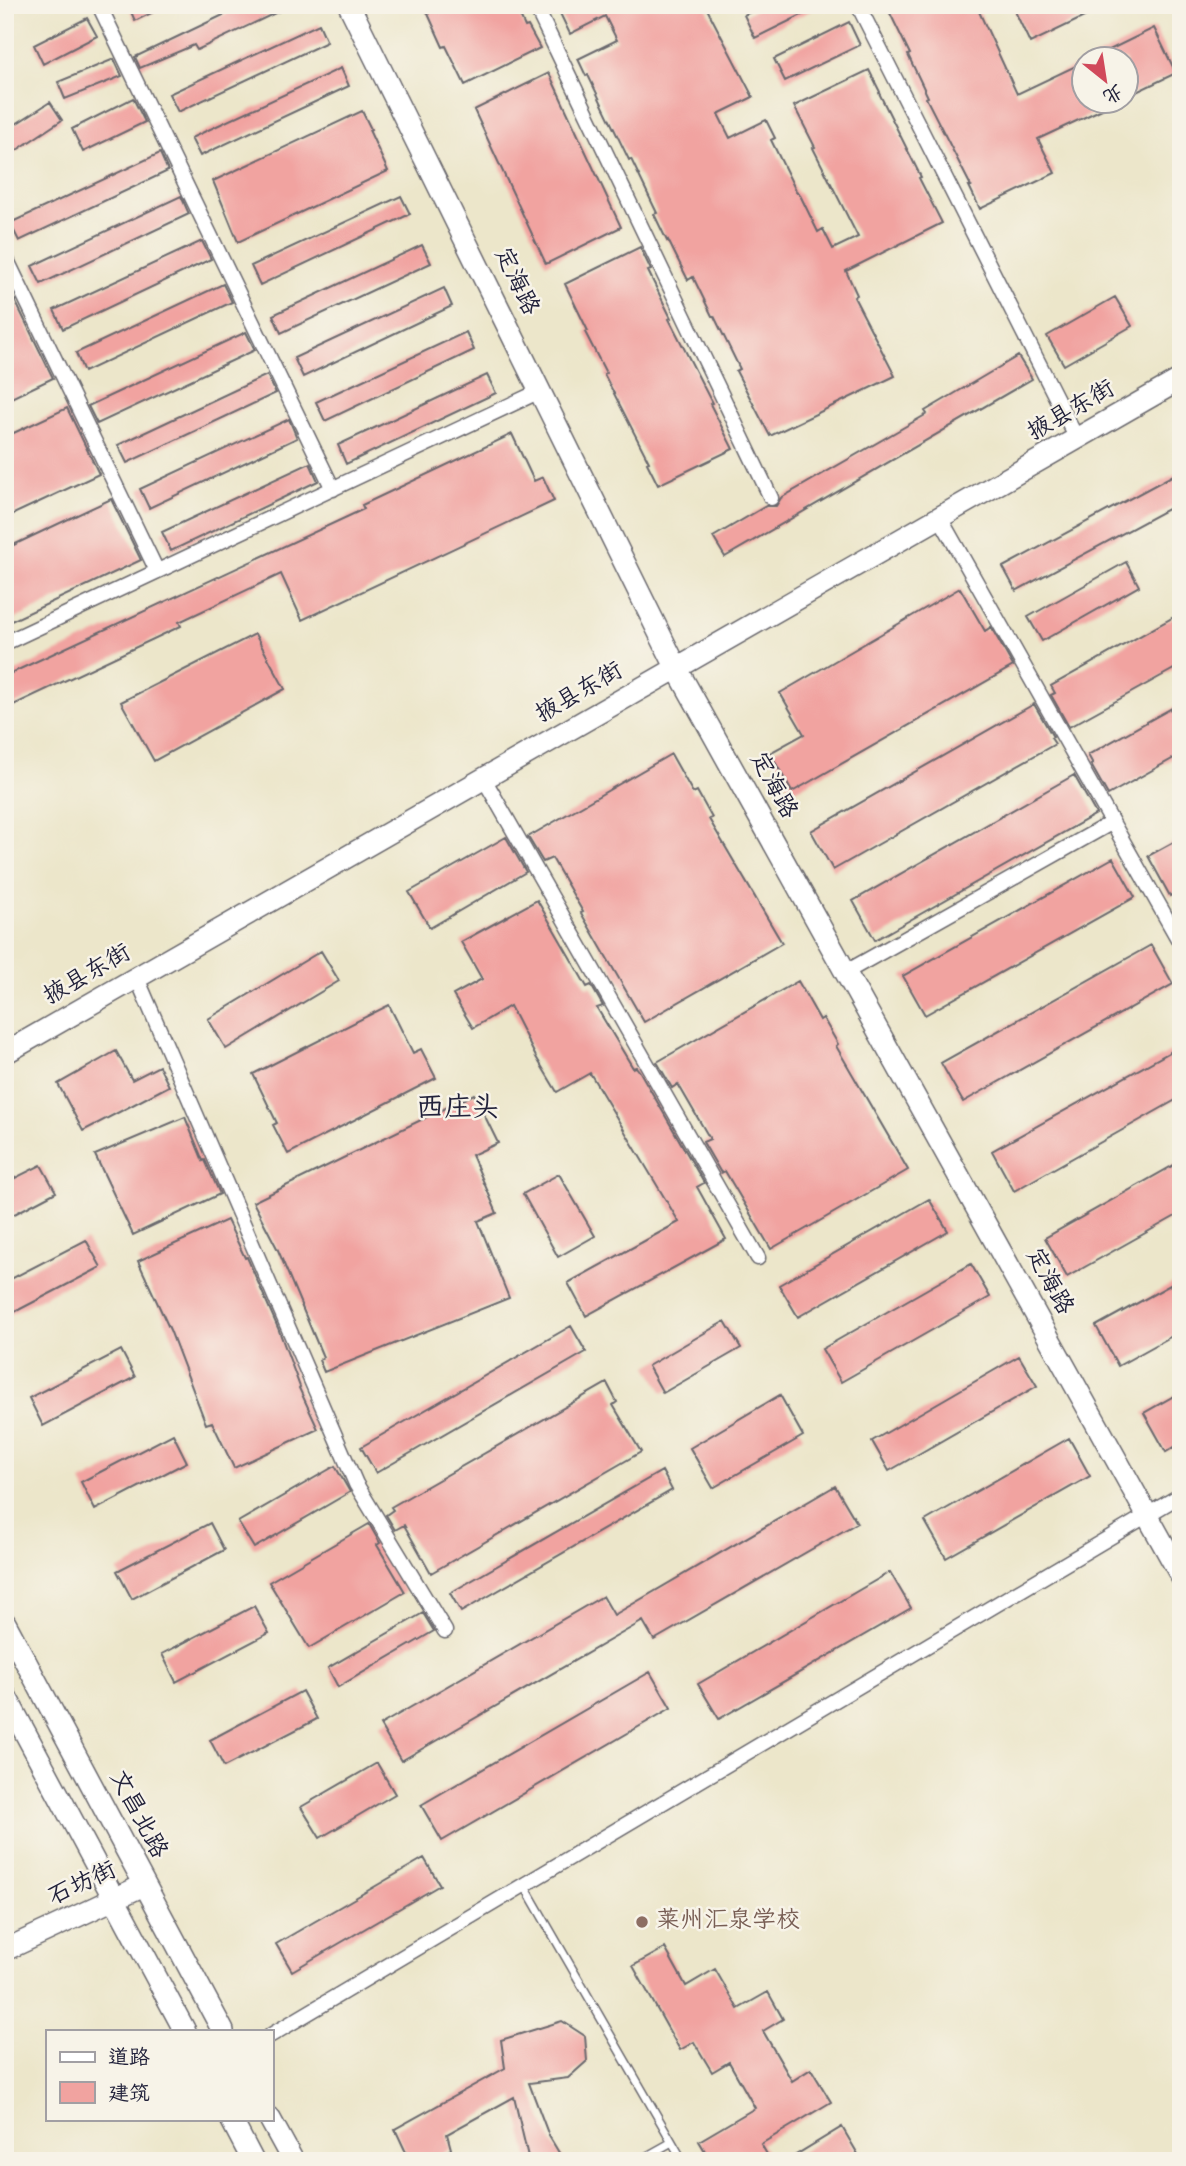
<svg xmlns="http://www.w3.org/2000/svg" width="1186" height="2166" font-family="Dekko,'LXGW WenKai TC',sans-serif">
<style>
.building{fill:#f1a3a0}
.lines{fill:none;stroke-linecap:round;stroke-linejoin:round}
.lane-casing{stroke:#69676d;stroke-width:10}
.street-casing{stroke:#69676d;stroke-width:17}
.secondary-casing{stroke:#69676d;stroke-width:24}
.lane{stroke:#fff;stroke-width:7}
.street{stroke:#fff;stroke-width:14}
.secondary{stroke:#fff;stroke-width:21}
.education-dot{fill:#8d6e63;stroke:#f7f3e8;stroke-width:2.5}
.labels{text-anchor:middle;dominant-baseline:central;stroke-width:5;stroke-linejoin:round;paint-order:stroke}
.street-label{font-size:24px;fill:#22223b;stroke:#f7f3e8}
.education-label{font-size:24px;fill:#785e54;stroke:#f7f3e8;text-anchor:start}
.quarter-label{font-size:28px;fill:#22223b;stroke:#f7f3e8}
</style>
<rect width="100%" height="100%" fill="#f7f3e8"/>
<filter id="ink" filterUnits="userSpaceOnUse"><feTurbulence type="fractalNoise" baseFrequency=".0143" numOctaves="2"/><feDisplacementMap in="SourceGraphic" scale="14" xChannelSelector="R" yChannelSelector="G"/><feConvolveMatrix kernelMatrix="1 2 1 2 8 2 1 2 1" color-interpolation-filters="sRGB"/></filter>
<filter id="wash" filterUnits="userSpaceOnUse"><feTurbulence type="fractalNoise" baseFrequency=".00686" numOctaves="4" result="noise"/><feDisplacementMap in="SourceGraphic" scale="28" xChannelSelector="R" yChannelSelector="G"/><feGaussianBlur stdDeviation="1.57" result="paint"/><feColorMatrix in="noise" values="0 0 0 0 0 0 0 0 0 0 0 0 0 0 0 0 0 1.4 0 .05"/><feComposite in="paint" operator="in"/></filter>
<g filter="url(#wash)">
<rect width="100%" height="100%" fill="#ece6ca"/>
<g id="blocks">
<path class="building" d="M128,5H168L135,21Z
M244,5H292L197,50L194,45L140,68L135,57Z
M424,5H515L525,27L528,26L540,48L465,85L446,46L443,47Z
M556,5H705L753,97L718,114L730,138L766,120L775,138L771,140L797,193H799L818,232L823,229L833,249L858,237L813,148L815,147L794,106L869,70L880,92L879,93L921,177L919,178L942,223L846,271L857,295L854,297L895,376L770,436L736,371L740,369L714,316H712L693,277L688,280L668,240L667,241L654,214L657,213L631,159L629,160L588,75L586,76L578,59L617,40L605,16L570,34Z
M765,5H822L755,38L744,15Z
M886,5H976L1017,94L1084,62V102H1117L1038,139L1055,173L980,209L969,186H971L926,98L928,97L908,55L910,54Z
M1012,5H1109L1030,43Z
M87,18L97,36L43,64L34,45Z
M849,22L860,45L785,81L774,59Z
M319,24L327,42L178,112L169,94Z
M1154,28L1176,73L1126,97V60H1089Z
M114,59L122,76L65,99L58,82Z
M341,68L349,86L200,156L191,138Z
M549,73L621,227L546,264L474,110Z
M133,98L145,122L83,152L72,129Z
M50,102L62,120L5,158V131Z
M362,111L371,129L369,130L388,171L238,242L213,181Z
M160,153L168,171L19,241L10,223Z
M181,196L189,214L41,284L32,266Z
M401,196L410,214L260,285L251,266Z
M202,241L211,259L63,329L54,310Z
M422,245L431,263L281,333L273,315Z
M640,247L651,270L648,271L671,318L669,319L712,403L710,404L733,449L658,485L647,463L649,462L604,374L606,373L585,332L588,331L565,284Z
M5,280L53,378L5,401Z
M223,284L232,302L84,372L76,353Z
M444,288L452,306L303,377L294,358Z
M1115,297L1132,326L1064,365L1047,336Z
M246,332L255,350L97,424L88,406Z
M466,332L474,350L325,421L316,402Z
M1018,356L1032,379L725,557L713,537L766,506H776L781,498L927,414L925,411Z
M267,375L276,393L127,463L118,445Z
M487,375L496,393L346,464L338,445Z
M67,408L99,474L5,518V437Z
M289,419L297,438L149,508L140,489Z
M512,434L534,481L543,477L554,501L302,620L281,574L179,622L181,626L5,709V676L364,509L362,505Z
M310,463L318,481L171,551L162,532Z
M1181,471V502L1016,591L1003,567Z
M111,499L141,560L5,624V549Z
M1126,562L1139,586L1042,641L1028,617Z
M960,588L985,631L991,627L1013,666L792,792L770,753L804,734L780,693Z
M1181,613V665L1069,727L1051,695L1055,693L1051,686Z
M255,634L285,689L154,761L121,702Z
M1181,703V754L1108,795L1091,765L1093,764L1088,755Z
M1034,704L1053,737L1051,738L1055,744L833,870L811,831Z
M671,754L693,793L697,791L712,818L709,819L782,943L644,1022L581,913L583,912L552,858L543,862L528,837Z
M1074,775L1096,814L875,940L853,901Z
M506,837L526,872L430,928L409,892Z
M1181,838V889L1170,896L1148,856Z
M1113,858L1135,897L925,1015L903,976Z
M537,900L587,987L591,985L603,1006L597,1008L633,1068L636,1067L640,1072L704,1183L697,1187L726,1239L586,1316L568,1283L679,1222L590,1073L557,1092L536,1057L510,1006L473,1028L453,995L482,979L461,942Z
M1151,945L1173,984L963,1102L941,1063Z
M321,951L339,981L226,1049L208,1019Z
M798,981L820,1020L823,1018L838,1044L836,1046L908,1170L771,1249L725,1171L721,1173L703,1142L710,1139L678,1084L672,1088L657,1062Z
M389,1005L413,1053L421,1049L436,1078L288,1154L273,1125L277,1123L253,1074Z
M1181,1046V1097L1014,1191L992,1151Z
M116,1051L132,1080L159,1066L169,1086L83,1131L58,1084Z
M474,1094L498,1143L472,1155L497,1213L478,1221L509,1298L324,1372L319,1360L323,1357L278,1250L253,1202Z
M185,1117L203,1161L205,1160L220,1194L133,1235L95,1155Z
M1181,1161V1213L1067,1277L1045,1238Z
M41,1165L56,1192L5,1219V1183Z
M559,1174L595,1236L558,1257L523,1194Z
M929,1199L948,1231L798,1317L779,1285Z
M227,1220L245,1258L247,1257L278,1328L300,1387L299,1388L318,1429L234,1468L212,1422L206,1424L170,1330L138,1261Z
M86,1240L101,1267L5,1317V1282Z
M971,1264L990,1297L841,1382L822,1349Z
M1181,1279V1331L1118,1366L1096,1326Z
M725,1321L741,1348L663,1393L648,1366Z
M571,1326L586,1352L376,1473L361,1447Z
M121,1350L135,1377L43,1426L29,1398Z
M1019,1356L1037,1386L889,1471L872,1441Z
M607,1383L617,1402L613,1405L641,1452L431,1573L404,1525L395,1530L386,1515L393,1510L391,1507Z
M1181,1392V1443L1166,1452L1144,1413Z
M780,1395L803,1436L713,1488L690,1448Z
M173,1434L187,1462L95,1510L81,1482Z
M1069,1438L1090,1476L946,1558L925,1521Z
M335,1466L350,1492L254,1548L238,1522Z
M662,1471L672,1490L461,1612L450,1593Z
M835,1486L857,1523L654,1640L643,1621L401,1761L380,1725L603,1596L614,1615Z
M210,1523L224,1550L132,1599L117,1571Z
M369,1524L380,1543L377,1545L405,1592L309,1648L269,1582Z
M890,1572L911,1608L719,1719L698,1684Z
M254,1606L269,1633L176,1682L162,1654Z
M423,1613L434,1631L338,1687L328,1668Z
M650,1672L671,1708L442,1841L421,1805Z
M302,1691L317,1719L224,1767L210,1740Z
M377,1763L395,1794L320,1838L301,1807Z
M424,1858L440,1885L292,1971L276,1944Z
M665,1948L686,1986L715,1969L738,2009L768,1992L783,2019L763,2031L792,2081L811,2069L831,2102L761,2144L771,2161H711L699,2141L755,2108L729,2062L712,2072L694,2042L680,2050L633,1966Z
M562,2021L585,2036L587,2061L568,2078L529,2083L549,2136L564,2161H529L514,2097L447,2134L451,2149L430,2161H410L395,2129L505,2068L501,2040Z
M842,2127L862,2161H786Z"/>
</g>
</g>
<g filter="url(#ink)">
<use href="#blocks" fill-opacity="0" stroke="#69676d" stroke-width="2"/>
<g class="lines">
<defs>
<path id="lane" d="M524,1885L683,2161
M638,2161L672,2142"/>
<path id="street" d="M99,5L333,489
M535,5L771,498
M858,5L1077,439
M5,256L157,571
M940,518L1181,944
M5,643L540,391
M484,779L758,1258
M846,972L1111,823
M137,978L356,1484L445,1631
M271,2035L1181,1495"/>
<path id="secondary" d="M349,5L677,669L1181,1576
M5,1053L1181,379
M5,1623L223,2031
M5,1695L185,2031
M5,1950L144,1885
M231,2119L253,2161
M270,2119L293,2161"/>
</defs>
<use href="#lane" class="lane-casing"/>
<use href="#street" class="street-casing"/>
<use href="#secondary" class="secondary-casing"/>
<use href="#lane" class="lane"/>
<use href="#street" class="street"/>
<use href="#secondary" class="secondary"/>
</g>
</g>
<circle class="education-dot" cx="642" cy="1922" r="7"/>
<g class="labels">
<g class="street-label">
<text transform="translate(515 282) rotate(64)">定海路</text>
<text transform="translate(1072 412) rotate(-30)">掖县东街</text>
<text transform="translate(580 694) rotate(-30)">掖县东街</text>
<text transform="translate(772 786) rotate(61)">定海路</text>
<text transform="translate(88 976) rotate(-30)">掖县东街</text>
<text transform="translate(1048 1282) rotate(61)">定海路</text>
<text transform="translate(137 1815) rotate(62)">文昌北路</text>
<text transform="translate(83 1885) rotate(-25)">石坊街</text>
</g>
<g class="education-label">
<text x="656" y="1922">莱州汇泉学校</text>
</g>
<g class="quarter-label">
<text x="458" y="1111">西庄头</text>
</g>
</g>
<rect width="1186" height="2166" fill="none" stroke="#f7f3e8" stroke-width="28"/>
<rect x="46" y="2030" width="228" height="91" fill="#f7f3e8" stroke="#a29fa3" stroke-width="2"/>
<rect x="60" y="2052" width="35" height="10" fill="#ffffff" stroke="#a29fa3" stroke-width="2"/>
<text x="108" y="2064" font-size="21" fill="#22223b">道路</text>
<rect x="60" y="2082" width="35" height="21" fill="#f1a3a0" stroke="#a29fa3" stroke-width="2"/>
<text x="108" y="2100" font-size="21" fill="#22223b">建筑</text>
<g transform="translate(1105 80) rotate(150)"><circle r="33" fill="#f7f3e8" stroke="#a29fa3" stroke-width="2"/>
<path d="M0-5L12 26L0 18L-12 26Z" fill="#d1495b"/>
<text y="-10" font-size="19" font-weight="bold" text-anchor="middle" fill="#22223b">北</text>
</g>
</svg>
